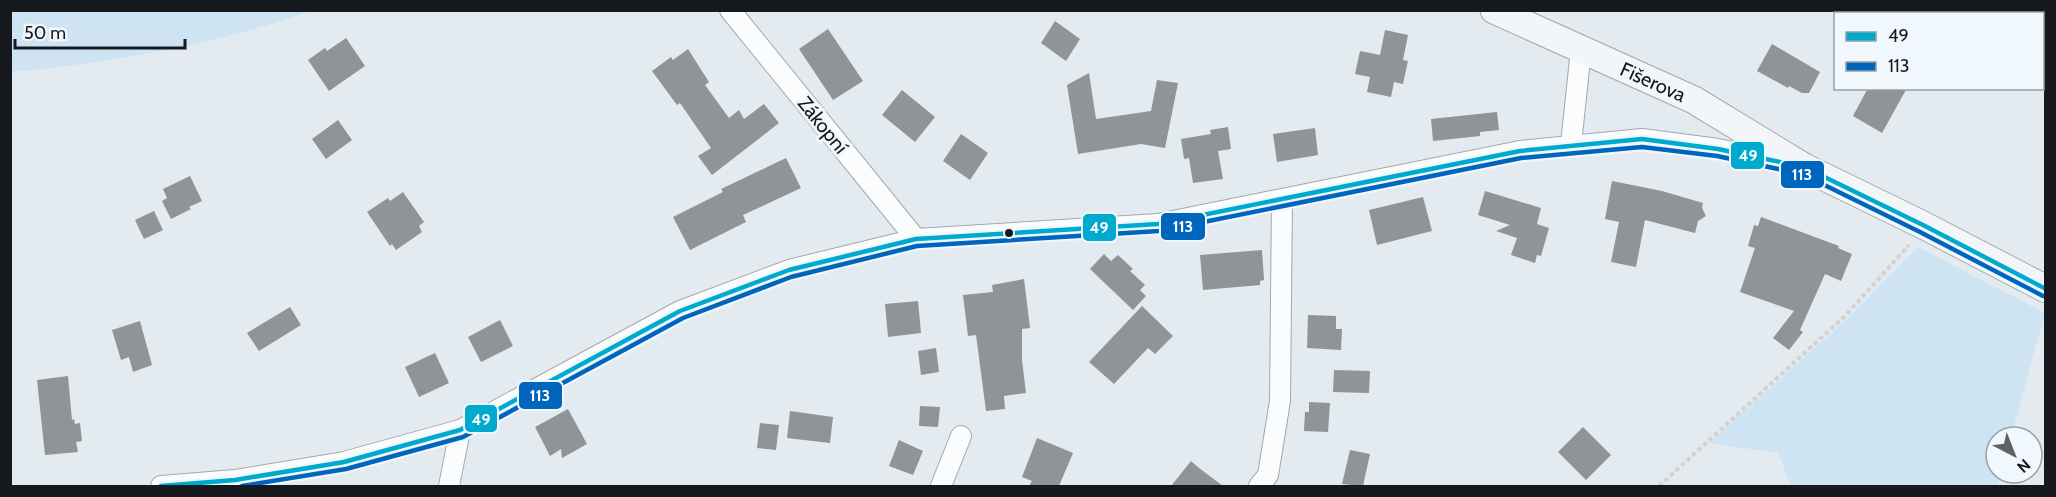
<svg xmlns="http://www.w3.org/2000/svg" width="2056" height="497" font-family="Cabin,sans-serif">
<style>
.green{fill:#cfe4f2}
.building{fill:#8e9497}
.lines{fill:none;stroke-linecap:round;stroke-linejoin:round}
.street-casing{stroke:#a3a8ac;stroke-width:22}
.secondary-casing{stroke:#a3a8ac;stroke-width:29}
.path{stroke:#d0d2d4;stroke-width:4;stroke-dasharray:4.5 3;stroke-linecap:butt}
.street{stroke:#fbfcfd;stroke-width:20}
.secondary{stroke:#f2f6f8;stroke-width:27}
.bus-1-casing{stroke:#f0f8fe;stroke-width:9}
.bus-2-casing{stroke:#f0f8fe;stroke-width:9}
.bus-1{stroke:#00a9ce;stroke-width:4.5}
.bus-2{stroke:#0065bd;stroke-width:4.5}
.bus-dot{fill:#15191d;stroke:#f0f8fe;stroke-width:2}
.labels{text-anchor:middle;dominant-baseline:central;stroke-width:6;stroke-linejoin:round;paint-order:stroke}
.street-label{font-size:20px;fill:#15191d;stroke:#f0f8fe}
.line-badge{stroke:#f0f8fe;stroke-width:2}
.badge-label{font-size:16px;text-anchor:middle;font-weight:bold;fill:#fff}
</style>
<rect width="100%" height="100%" fill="#e3ebf0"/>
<path class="green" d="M11,10H312V11C216,44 112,63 11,72Z
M1918,247L2045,313L2011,437H1996V473H2001L1998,486H1791L1778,453L1709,443L1847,319Z"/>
<path class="building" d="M1055,21L1080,39L1066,61L1041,43Z
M828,29L863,81L833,100L799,49Z
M1385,30L1408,35L1403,60L1408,61L1403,84L1394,82L1391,97L1367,92L1370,77L1355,74L1360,51L1380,55Z
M346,38L365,66L329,91L308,60L325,48L327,51Z
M1772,44L1820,72L1809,93H1802L1789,86L1788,88L1757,71Z
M688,49L709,82L705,85L729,118L739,110L744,119L764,104L779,123L712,175L698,156L711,148L680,103L677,105L652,71L671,57L673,60Z
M1089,73L1096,119L1151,111L1157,80L1178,83L1165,148L1141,144L1078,154L1067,85Z
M1868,88H1907L1882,133L1853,116Z
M902,90L935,117L915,142L882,115Z
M1497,112L1499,130L1480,132V136L1433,141L1431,119Z
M338,120L352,140L326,159L312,139Z
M1228,127L1231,149L1218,151L1223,179L1193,183L1189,158L1184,159L1181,139L1211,134L1210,130Z
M1315,128L1318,155L1277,162L1273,134Z
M961,134L988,153L970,180L943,161Z
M786,158L801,188L743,215L746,222L690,250L673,217L723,192L721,189Z
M190,176L202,201L189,207L191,209L171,219L162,201L167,198L163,189Z
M1612,181L1662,191L1703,203L1702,208L1706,216L1698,221L1695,233L1645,220L1636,267L1611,262L1619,222L1605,219Z
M1485,191L1541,208L1537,224L1549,228L1541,256L1537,255L1535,263L1511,255L1517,238L1496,231L1510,225L1478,215Z
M403,192L424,222L419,226L422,232L396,250L392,244L390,246L367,212L388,198L390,201Z
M1423,197L1432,231L1377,245L1369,210Z
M154,211L163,230L144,239L135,220Z
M1761,217L1839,246L1838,248L1852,254L1841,281L1825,274L1800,330L1803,332L1789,350L1773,338L1794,311L1740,292L1755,248L1748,246L1754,225L1758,226Z
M1262,250L1264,280L1260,281V285L1203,290L1200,255Z
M1104,254L1111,261L1118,255L1133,269L1130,271L1145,285L1140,290L1146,296L1133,310L1090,269Z
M1024,279L1030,328L1022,329V360L1026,393L1004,396L1005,409L986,411L976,335L968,336L963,295L993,292L992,285Z
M918,301L921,333L888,337L885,304Z
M1142,306L1173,336L1155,354L1148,348L1114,384L1089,362Z
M290,307L301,325L259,351L247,333Z
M1308,315L1336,316V329H1342L1341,350L1307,348Z
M500,320L513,346L481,362L468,337Z
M140,321L152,365L133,372L129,357L121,360L112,330Z
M936,348L939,372L921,375L918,351Z
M435,353L449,383L419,397L405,367Z
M1334,370L1370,371L1369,393L1333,392Z
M68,376L72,420L74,419L75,424L80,423L82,441L76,442L78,452L45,455L37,380Z
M1309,402L1330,403L1328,432L1304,431L1305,412H1309Z
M920,406L940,407L938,427L919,426Z
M568,409L587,444L562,458L561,449L550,456L535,427Z
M790,411L833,417L830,443L787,438Z
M760,423L779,425L776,450L757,448Z
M1583,427L1611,455L1586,480L1558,452Z
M1037,438L1073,453L1059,486H1029L1032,481L1022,477Z
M899,440L923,451L913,475L889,466Z
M1350,450L1370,454L1363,486L1342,484Z
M1191,461L1199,468L1223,486H1171Z"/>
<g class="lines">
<defs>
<path id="street" d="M730,10L916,239
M1571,144L1581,50
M161,486L235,480L344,462L460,430L680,311L789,270L916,239L1158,224L1520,151L1642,139L1718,149L1790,164
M449,486L460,430
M941,486L961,436
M1259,486L1268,475L1280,401L1282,199"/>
<path id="secondary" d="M1494,10L1694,100L1804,167L1923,225L2046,289"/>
</defs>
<use href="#street" class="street-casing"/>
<use href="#secondary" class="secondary-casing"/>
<path class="path" d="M1659,486L1845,316L1909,245"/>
<use href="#street" class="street"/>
<use href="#secondary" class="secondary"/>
<defs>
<path id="bus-1" d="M161,486L235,480L344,462L460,430L680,311L789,270L916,239L1158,224L1520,151L1642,139L1718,149L1804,167L1923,225L2046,289"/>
<path id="bus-2" d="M242,486L346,469L463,437L683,318L791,277L917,246L1159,231L1521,158L1642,147L1717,156L1802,174L1920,232L2043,296"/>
</defs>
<use href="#bus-1" class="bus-1-casing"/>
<use href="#bus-2" class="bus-2-casing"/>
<use href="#bus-1" class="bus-1"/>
<use href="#bus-2" class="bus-2"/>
</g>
<circle class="bus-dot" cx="1009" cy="233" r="5"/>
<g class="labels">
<g class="street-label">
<text transform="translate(1653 82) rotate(24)">Fišerova</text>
<text transform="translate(823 125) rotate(51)">Zákopní</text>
</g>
</g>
<g class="line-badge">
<rect x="1730" y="141" width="35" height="29" rx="6" fill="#00a9ce"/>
<rect x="1780" y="160" width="45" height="29" rx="6" fill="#0065bd"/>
<rect x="1160" y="212" width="46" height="29" rx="6" fill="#0065bd"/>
<rect x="1082" y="213" width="35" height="29" rx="6" fill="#00a9ce"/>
<rect x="518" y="381" width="45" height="29" rx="6" fill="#0065bd"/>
<rect x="464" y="404" width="34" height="29" rx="6" fill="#00a9ce"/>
</g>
<g class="badge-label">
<text x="1748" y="161">49</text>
<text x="1802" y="180">113</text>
<text x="1183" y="232">113</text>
<text x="1099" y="233">49</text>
<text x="540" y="401">113</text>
<text x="481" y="425">49</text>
</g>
<rect width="2056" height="497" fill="none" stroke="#15191d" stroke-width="24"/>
<rect x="1834" y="12" width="210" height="78" fill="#f0f8fe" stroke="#989fa4" stroke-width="1.5"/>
<rect x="1846" y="32" width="30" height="9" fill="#00a9ce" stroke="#989fa4" stroke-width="1.5"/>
<text x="1888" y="42" font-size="18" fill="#15191d">49</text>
<rect x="1846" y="62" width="30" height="9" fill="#0065bd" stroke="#989fa4" stroke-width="1.5"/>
<text x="1888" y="72" font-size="18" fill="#15191d">113</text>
<g transform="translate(2014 455) rotate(138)"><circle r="28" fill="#f0f8fe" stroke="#989fa4" stroke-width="1.5"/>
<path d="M0-4.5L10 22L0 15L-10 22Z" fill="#5d6267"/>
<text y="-9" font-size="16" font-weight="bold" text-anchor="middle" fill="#15191d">N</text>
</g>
<path d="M15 39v9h170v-9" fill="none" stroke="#15191d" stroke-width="3"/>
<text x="24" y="39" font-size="18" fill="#15191d" stroke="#f0f8fe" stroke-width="4.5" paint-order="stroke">50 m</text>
</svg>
